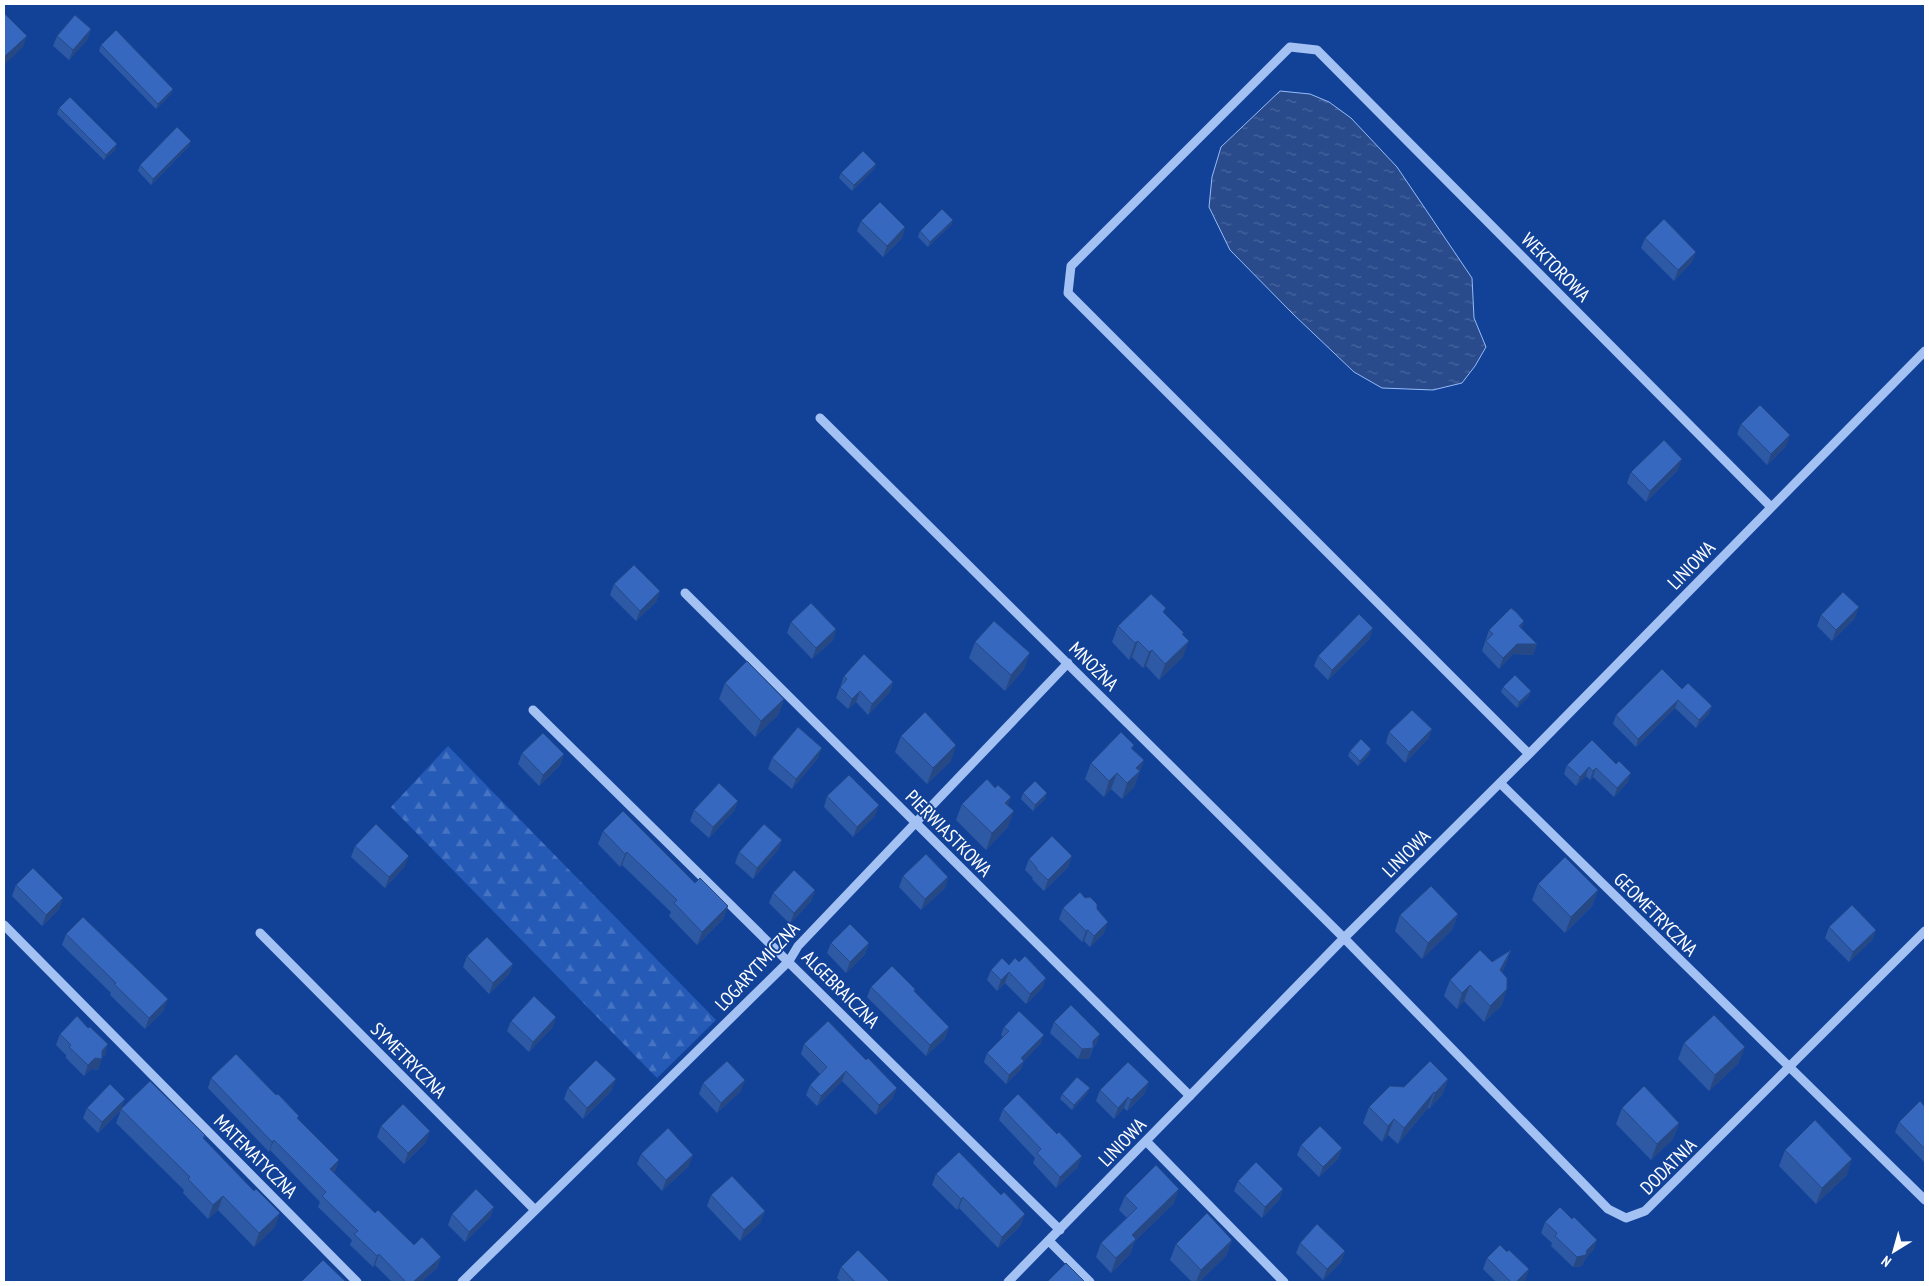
<svg xmlns="http://www.w3.org/2000/svg" width="1929" height="1286" font-family="'PT Sans Narrow',sans-serif">
<style>
.forest{fill:url(#forest-firs)}
.water{fill:url(#water-ripples);stroke:#96bbf7}
.lines{fill:none;stroke-linecap:round;stroke-linejoin:round}
.minor{stroke:#a4c1f3;stroke-width:9}
.wall{fill:#2e59a4}
.shaded-wall{fill:#264986}
.building{fill:#3668bf;stroke:#264986}
.labels{text-anchor:middle;dominant-baseline:central;stroke-width:4;stroke-linejoin:round;paint-order:stroke}
.street-label{font-size:19px;fill:#fff;stroke:#124298}
</style>
<defs>
<pattern id="forest-firs" width="22" height="20" patternUnits="userSpaceOnUse" patternTransform="scale(1.25)"><rect width="22" height="20" fill="#255ab7"/><path d="M5 1l3.5 6h-7zM16 11l3.5 6h-7z" fill="#4673c2"/></pattern>
<pattern id="water-ripples" width="26" height="14" patternUnits="userSpaceOnUse" patternTransform="scale(1.25)"><rect width="26" height="14" fill="#294b8c"/><path d="M2 4q2-2 4 0t4 0M15 11q2-2 4 0t4 0" fill="none" stroke="#49669d"/></pattern>
</defs>
<rect width="100%" height="100%" fill="#124298"/>
<path class="forest" d="M448,746L716,1020L657,1078L391,807Z"/>
<path class="water" d="M1280,91L1310,94L1329,102L1351,118L1397,167L1472,278L1474,318L1486,347L1475,366L1462,383L1433,390L1382,388L1354,372L1293,314L1230,250L1209,207L1212,177L1221,147Z"/>
<g class="lines">
<path class="minor" d="M820,418L1344,938L1608,1209L1626,1218L1645,1211L1925,931
M685,593L1190,1096
M533,710L1060,1230
M1529,754L1068,293L1071,266L1290,47L1317,50L1771,507
M1500,783L1925,1200
M4,925L357,1282
M260,933L535,1210
M1146,1141L1284,1282
M1049,1241L1090,1282
M462,1282L789,961L798,946L1068,663
M1008,1282L1344,938L1529,754L1925,351"/>
</g>
<path class="wall" d="M91,29L87,40L69,60L53,46L57,36Z
M101,45L173,89L171,94L156,109L99,51Z
M59,108L115,150L104,160L57,114Z
M191,141L189,146L151,185L138,171L140,165Z
M876,164L874,169L852,191L839,178L841,173Z
M953,220L951,225L928,247L918,237L920,231Z
M861,221L905,227L902,238L883,257L857,231Z
M1645,238L1692,262L1674,281L1641,248Z
M1741,424L1786,446L1767,465L1737,434Z
M1678,470L1646,502L1627,483L1631,472Z
M614,584L660,591L656,602L636,621L610,595Z
M1164,613L1183,635V657L1159,680L1146,666L1143,668L1132,657L1129,660L1112,642L1118,626Z
M1821,615L1855,618L1832,641L1817,626Z
M1524,621L1521,629L1537,644L1533,655L1513,654L1499,669L1482,651L1489,630Z
M791,622L836,629L833,640L812,659L787,633Z
M1373,628L1369,639L1328,680L1314,666L1318,656Z
M975,642L1024,669L1005,691L969,658Z
M844,676L893,682L890,692L868,715L856,702L848,709L836,698Z
M725,683L784,699L778,715L755,737L719,699Z
M1503,687L1531,691L1529,696L1517,708L1501,692Z
M1682,689L1712,706L1709,714L1696,728L1675,708L1636,747L1613,724L1616,715Z
M1432,729L1428,739L1405,763L1386,743L1389,732Z
M901,736L951,761L927,784L895,752Z
M1592,740L1628,782L1614,797L1593,777L1590,780L1586,776L1576,786L1564,774L1567,765Z
M1134,745L1132,749L1144,760L1134,787L1122,799L1111,789L1104,797L1085,779L1091,763Z
M1371,749L1369,755L1358,766L1348,756L1350,751Z
M522,753L564,754L560,765L539,786L518,764Z
M772,758H818L792,789L768,769Z
M1023,793L1045,799L1033,811L1021,799Z
M827,796L875,816L853,837L824,807Z
M738,801L734,811L709,838L690,821L694,810Z
M962,804L1008,806V827L986,850L956,820Z
M603,831L695,883L728,906L723,919L697,945L669,916L671,912L622,865L620,867L598,844Z
M782,840L778,850L753,879L735,863L739,852Z
M355,846L405,866L385,888L351,857Z
M1072,856L1068,867L1044,891L1032,879L1033,878L1025,870L1029,859Z
M903,876L948,877L945,888L921,910L899,887Z
M1538,884L1598,890L1592,906L1565,933L1532,900Z
M16,885L63,898L59,909L42,926L12,896Z
M815,890L811,901L790,924L769,903L773,893Z
M1063,908L1097,909L1104,933L1090,947L1084,941L1082,942L1059,919Z
M1458,914L1452,930L1422,959L1395,931L1400,915Z
M1829,927L1876,930L1872,940L1849,962L1825,938Z
M66,934L164,1010L145,1029L110,995L111,993L62,945Z
M831,943H869L865,954L846,973L827,953Z
M1511,950L1505,966L1502,972V1005L1484,1022L1464,1001L1457,1009L1444,996L1450,980L1492,962Z
M467,956L513,964L509,974L489,994L463,967Z
M1019,962L1046,978L1042,988L1026,1004L1005,983L997,991L987,980L991,970Z
M871,987L914,991L949,1027L945,1038L926,1056L867,997Z
M556,1017L552,1028L529,1052L507,1031L511,1021Z
M1054,1022L1100,1034L1096,1044L1093,1048L1089,1059H1078L1050,1033Z
M1004,1027L1041,1043L1024,1061L1021,1069L1006,1084L984,1062L987,1053L1003,1037L1001,1035Z
M60,1034L105,1055L102,1057L98,1070L91,1069L84,1076L66,1058V1055L56,1045Z
M1684,1043L1739,1063L1709,1091L1678,1059Z
M804,1044L893,1098L876,1115L842,1081L817,1106L806,1095L810,1085L820,1074L801,1054Z
M211,1078L276,1095L299,1116L298,1119L339,1160L335,1171L333,1173L375,1213L414,1245L441,1257L437,1268L421,1282H392L375,1265L373,1267L350,1245L352,1240L318,1207L320,1202L270,1150L269,1152L208,1088Z
M1448,1079L1442,1095L1429,1109L1428,1108L1398,1144L1388,1135L1382,1142L1363,1123L1369,1107L1404,1087Z
M703,1083L741,1091L717,1113L699,1094Z
M568,1088L612,1090L583,1119L564,1099Z
M1100,1090L1145,1093L1127,1111L1124,1108L1114,1119L1096,1101Z
M1088,1093L1072,1110L1060,1099L1062,1094Z
M125,1099L121,1108L205,1135L204,1139L275,1227L254,1247L218,1210L208,1219L183,1193L184,1190L116,1123L121,1110L98,1133L83,1118L87,1108Z
M1925,1107V1161L1924,1162L1895,1132L1899,1122Z
M1622,1108L1679,1123L1673,1139L1651,1160L1616,1124Z
M1003,1109L1057,1134L1078,1167L1056,1188L1033,1163L1035,1158L999,1120Z
M381,1126L426,1142L404,1164L377,1137Z
M1301,1145L1342,1148L1338,1159L1319,1177L1297,1155Z
M1785,1150L1847,1175L1816,1204L1779,1166Z
M641,1154L689,1166L662,1191L637,1164Z
M936,1174L1021,1225L998,1248L959,1208L957,1210L932,1185Z
M1238,1181L1283,1189L1279,1200L1262,1218L1234,1191Z
M711,1195L761,1222L740,1241L707,1206Z
M1125,1196L1174,1203L1135,1241L1130,1254L1111,1273L1096,1257L1101,1243L1127,1218L1119,1210Z
M494,1207L490,1217L465,1242L448,1225L452,1214Z
M1572,1219L1597,1240L1593,1250L1585,1259L1582,1266L1573,1267L1551,1246L1552,1243L1541,1233L1545,1222Z
M1232,1240L1226,1256L1199,1282H1192L1170,1260L1176,1244Z
M1300,1243L1345,1251L1341,1262L1323,1280L1296,1253Z
M1507,1252L1529,1269L1525,1280L1522,1282H1496L1483,1269L1487,1258Z
M841,1267L890,1282H841L837,1278Z"/>
<path class="shaded-wall" d="M91,29L87,40L69,60L73,50Z
M27,36L23,47L4,65V57Z
M173,89L171,94L156,109L158,104Z
M191,141L189,146L151,185L153,179Z
M117,144L115,150L104,160L106,155Z
M876,164L874,169L852,191L854,185Z
M953,220L951,225L928,247L930,242Z
M905,227L902,238L883,257L887,246Z
M1696,252L1692,262L1674,281L1678,270Z
M1790,435L1786,446L1767,465L1771,454Z
M1682,459L1678,470L1646,502L1650,491Z
M660,591L656,602L636,621L640,611Z
M1859,607L1855,618L1832,641L1836,630Z
M1524,621L1520,632L1519,626Z
M1373,628L1369,639L1328,680L1332,670Z
M836,629L833,640L812,659L816,648Z
M1138,641L1132,657L1129,660L1135,643Z
M1189,641L1183,657L1159,680L1165,664Z
M1517,644H1537L1533,655L1513,654L1499,669L1503,658Z
M1152,650L1146,666L1143,668L1149,652Z
M1030,653L1024,669L1005,691L1011,675Z
M893,682L890,692L868,715L872,704Z
M860,691L856,702L848,709L852,699Z
M1531,691L1529,696L1517,708L1519,702Z
M784,699L778,715L755,737L761,721Z
M1678,700L1675,708L1636,747L1638,739Z
M1712,706L1709,714L1696,728L1699,720Z
M1432,729L1428,739L1405,763L1409,752Z
M956,745L951,761L927,784L933,768Z
M822,748L818,758L792,789L796,779Z
M1371,749L1369,755L1358,766L1360,761Z
M564,754L560,765L539,786L543,775Z
M1144,760L1134,787L1122,799L1127,783L1136,768Z
M1589,767L1586,776L1576,786L1580,777Z
M1596,768L1593,777L1590,780L1593,771Z
M1117,773L1111,789L1104,797L1109,781Z
M1631,773L1628,782L1614,797L1617,788Z
M1047,793L1045,799L1033,811L1035,805Z
M1011,797L1005,814V803Z
M738,801L734,811L709,838L713,827Z
M879,805L875,816L853,837L857,827Z
M1014,811L1008,827L986,850L992,833Z
M782,840L778,850L753,879L757,868Z
M627,852L622,865L620,867L625,854Z
M409,856L405,866L385,888L389,877Z
M1072,856L1068,867L1044,891L1048,880Z
M948,877L945,888L921,910L925,899Z
M815,890L811,901L790,924L794,913Z
M1598,890L1592,906L1565,933L1571,917Z
M63,898L59,909L42,926L46,915Z
M728,906L723,919L697,945L702,932Z
M1458,914L1452,930L1422,959L1428,943Z
M1108,922L1104,933L1090,947L1094,936Z
M1088,930L1084,941L1082,942L1086,931Z
M1876,930L1872,940L1849,962L1853,952Z
M869,943L865,954L846,973L850,962Z
M1511,950L1505,966L1494,986L1500,970Z
M513,964L509,974L489,994L493,983Z
M1009,972L1005,983L997,991L1001,980Z
M1046,978L1042,988L1026,1004L1030,994Z
M1470,985L1464,1001L1457,1009L1462,993Z
M1507,989L1502,1005L1484,1022L1490,1006Z
M168,999L164,1010L145,1029L149,1018Z
M556,1017L552,1028L529,1052L533,1042Z
M949,1027L945,1038L926,1056L930,1045Z
M1100,1034L1096,1044L1092,1048L1089,1059H1078L1082,1049L1093,1041Z
M1044,1035L1041,1043L1024,1061L1021,1069L1006,1084L1009,1075L1021,1058Z
M108,1044L105,1055L101,1059H102L98,1070L91,1069L84,1076L88,1065Z
M1745,1047L1739,1063L1709,1091L1715,1075Z
M846,1071L842,1081L817,1106L821,1096Z
M616,1079L612,1090L583,1119L587,1108Z
M1448,1079L1442,1095L1429,1109L1435,1093Z
M745,1080L741,1091L717,1113L721,1103Z
M1149,1082L1145,1093L1127,1111L1131,1100Z
M897,1088L893,1098L876,1115L879,1105Z
M1090,1088L1088,1093L1072,1110L1074,1105Z
M1434,1092L1428,1108L1398,1144L1404,1128Z
M1128,1097L1124,1108L1114,1119L1118,1108Z
M125,1099L121,1110L98,1133L102,1122Z
M1394,1119L1388,1135L1382,1142L1388,1126Z
M1679,1123L1673,1139L1651,1160L1657,1144Z
M430,1131L426,1142L404,1164L408,1153Z
M274,1140L270,1150L269,1152L272,1142Z
M1342,1148L1338,1159L1319,1177L1323,1167Z
M693,1155L689,1166L662,1191L666,1180Z
M1082,1156L1078,1167L1056,1188L1060,1177Z
M1852,1159L1847,1175L1816,1204L1822,1188Z
M339,1160L335,1171L326,1180L330,1169Z
M1179,1189L1174,1203L1135,1241L1130,1254L1111,1273L1116,1258L1132,1235Z
M1283,1189L1279,1200L1262,1218L1265,1207Z
M223,1196L218,1210L208,1219L213,1205Z
M963,1197L959,1208L957,1210L961,1199Z
M494,1207L490,1217L465,1242L469,1232Z
M765,1211L761,1222L740,1241L744,1230Z
M280,1213L275,1227L254,1247L259,1233Z
M1025,1214L1021,1225L998,1248L1002,1237Z
M1232,1240L1226,1256L1199,1282H1196L1201,1270Z
M1597,1240L1593,1250L1585,1259L1582,1266L1573,1267L1577,1257L1587,1250Z
M1345,1251L1341,1262L1323,1280L1327,1269Z
M379,1254L375,1265L373,1267L377,1256Z
M441,1257L437,1268L421,1282H413Z
M1529,1269L1525,1280L1522,1282H1516Z"/>
<path class="building" d="M4,13L27,36L4,57Z
M75,15L91,29L73,50L57,36Z
M116,30L173,89L158,104L101,45Z
M70,97L117,144L106,155L59,108Z
M177,127L191,141L153,179L140,165Z
M863,151L876,164L854,185L841,173Z
M880,202L905,227L887,246L861,221Z
M942,209L953,220L930,242L920,231Z
M1664,219L1696,252L1678,270L1645,238Z
M1760,405L1790,435L1771,454L1741,424Z
M1664,440L1682,459L1650,491L1631,472Z
M634,565L660,591L640,611L614,584Z
M1843,592L1859,607L1836,630L1821,615Z
M1151,594L1166,608L1163,612L1184,633L1182,634L1189,641L1165,664L1152,650L1149,652L1138,641L1135,643L1118,626Z
M811,603L836,629L816,648L791,622Z
M1511,608L1516,612L1524,621L1519,626L1537,644H1517L1503,658L1486,641L1493,634L1489,630Z
M1359,614L1373,628L1332,670L1318,656Z
M994,621L1030,653L1011,675L975,642Z
M864,654L893,682L872,704L860,691L852,699L840,687L847,679L844,676Z
M747,661L784,699L761,721L725,683Z
M1662,669L1682,689L1688,683L1712,706L1699,720L1678,700L1638,739L1616,715Z
M1515,675L1531,691L1519,702L1503,687Z
M1412,710L1432,729L1409,752L1389,732Z
M925,712L956,745L933,768L901,736Z
M798,727L822,748L796,779L772,758Z
M1121,732L1134,745L1131,748L1144,760L1136,768L1140,771L1127,783L1117,773L1109,781L1091,763Z
M543,733L564,754L543,775L522,753Z
M1361,739L1371,749L1360,761L1350,751Z
M1592,740L1616,764L1619,761L1631,773L1617,788L1596,768L1593,771L1589,767L1580,777L1567,765Z
M849,775L879,805L857,827L827,796Z
M987,779L995,788L998,785L1011,797L1005,803L1014,811L992,833L962,804Z
M1035,781L1047,793L1035,805L1023,793Z
M719,783L738,801L713,827L694,810Z
M623,811L695,883L700,878L728,906L702,932L674,903L677,900L627,852L625,854L603,831Z
M376,824L409,856L389,877L355,846Z
M764,824L782,840L757,868L739,852Z
M1052,836L1072,856L1048,880L1036,869L1037,868L1029,859Z
M926,854L948,877L925,899L903,876Z
M1565,857L1598,890L1571,917L1538,884Z
M33,868L63,898L46,915L16,885Z
M794,870L815,890L794,913L773,893Z
M1431,886L1458,914L1428,943L1400,915Z
M1080,892L1085,898L1090,897L1097,904V909L1108,922L1094,936L1088,930L1086,931L1063,908Z
M1852,905L1876,930L1853,952L1829,927Z
M83,917L168,999L149,1018L114,984L116,983L66,934Z
M850,924L869,943L850,962L831,943Z
M487,937L513,964L493,983L467,956Z
M1480,950L1492,962L1511,950L1500,970L1507,978V989L1490,1006L1470,985L1462,993L1450,980Z
M1025,956L1046,978L1030,994L1009,972L1001,980L991,970L1002,958L1009,965L1015,958L1019,962Z
M892,966L915,989L914,991L949,1027L930,1045L871,987Z
M534,996L556,1017L533,1042L511,1021Z
M1071,1005L1100,1034L1093,1041V1048L1082,1049L1054,1022Z
M1019,1011L1044,1035L1021,1058L1024,1061L1009,1075L987,1053L1009,1031L1004,1027Z
M1714,1015L1745,1047L1715,1075L1684,1043Z
M77,1016L88,1028L90,1027L108,1044L102,1051V1059L95,1058L88,1065L69,1047L71,1045L60,1034Z
M828,1021L866,1060L868,1058L897,1088L879,1105L846,1071L821,1096L810,1085L827,1067L804,1044Z
M236,1054L276,1095L278,1094L299,1116L297,1118L339,1160L330,1169L375,1213L378,1210L414,1245L422,1237L441,1257L413,1282H406L379,1254L377,1256L354,1234L358,1231L322,1196L326,1192L274,1140L272,1142L211,1078Z
M596,1060L616,1079L587,1108L568,1088Z
M727,1061L745,1080L721,1103L703,1083Z
M1430,1061L1448,1079L1435,1093L1434,1092L1404,1128L1394,1119L1388,1126L1369,1107L1390,1086L1404,1087Z
M1128,1062L1149,1082L1131,1100L1128,1097L1118,1108L1100,1090Z
M1077,1077L1090,1088L1074,1105L1062,1094Z
M150,1081L205,1135L203,1138L254,1191L256,1189L280,1213L259,1233L223,1196L213,1205L188,1179L190,1177L121,1109Z
M110,1084L125,1099L102,1122L87,1108Z
M1644,1086L1679,1123L1657,1144L1622,1108Z
M1018,1094L1057,1134L1059,1132L1082,1156L1060,1177L1037,1153L1041,1149L1003,1109Z
M1920,1101L1925,1107V1149L1899,1122Z
M403,1104L430,1131L408,1153L381,1126Z
M1815,1120L1852,1159L1822,1188L1785,1150Z
M1320,1126L1342,1148L1323,1167L1301,1145Z
M668,1128L693,1155L666,1180L641,1154Z
M959,1152L1001,1195L1004,1192L1025,1214L1002,1237L963,1197L961,1199L936,1174Z
M1256,1162L1283,1189L1265,1207L1238,1181Z
M1156,1165L1179,1189L1132,1235L1136,1239L1116,1258L1101,1243L1137,1208L1125,1196Z
M732,1176L765,1211L744,1230L711,1195Z
M476,1189L494,1207L469,1232L452,1214Z
M1560,1207L1572,1219L1574,1217L1597,1240L1587,1250L1586,1255L1577,1257L1555,1236L1557,1233L1545,1222Z
M1207,1213L1232,1240L1201,1270L1176,1244Z
M1317,1224L1345,1251L1327,1269L1300,1243Z
M1500,1245L1507,1252L1509,1250L1529,1269L1516,1282H1511L1487,1258Z
M858,1250L890,1282H855L841,1267Z
M323,1260L346,1282H301Z
M1066,1263L1085,1282H1047Z"/>
<g class="labels">
<g class="street-label">
<text transform="translate(1556 267) rotate(45)">WEKTOROWA</text>
<text transform="translate(1691 565) rotate(-46)">LINIOWA</text>
<text transform="translate(1094 666) rotate(45)">MNOŻNA</text>
<text transform="translate(949 833) rotate(45)">PIERWIASTKOWA</text>
<text transform="translate(1406 853) rotate(-45)">LINIOWA</text>
<text transform="translate(1656 914) rotate(45)">GEOMETRYCZNA</text>
<text transform="translate(757 966) rotate(-47)">LOGARYTMICZNA</text>
<text transform="translate(841 989) rotate(45)">ALGEBRAICZNA</text>
<text transform="translate(409 1060) rotate(45)">SYMETRYCZNA</text>
<text transform="translate(1122 1142) rotate(-46)">LINIOWA</text>
<text transform="translate(256 1156) rotate(45)">MATEMATYCZNA</text>
<text transform="translate(1668 1166) rotate(-45)">DODATNIA</text>
</g>
</g>
<rect width="1929" height="1286" fill="none" stroke="#ffffff" stroke-width="10"/>
<g transform="translate(1894 1251) rotate(217)" stroke="#124298" stroke-width="4" paint-order="stroke">
<path d="M0-4L9 19L0 12L-9 19Z" fill="#ffffff"/>
<text y="-8" font-size="14" font-weight="bold" text-anchor="middle" fill="#ffffff">N</text>
</g>
</svg>
